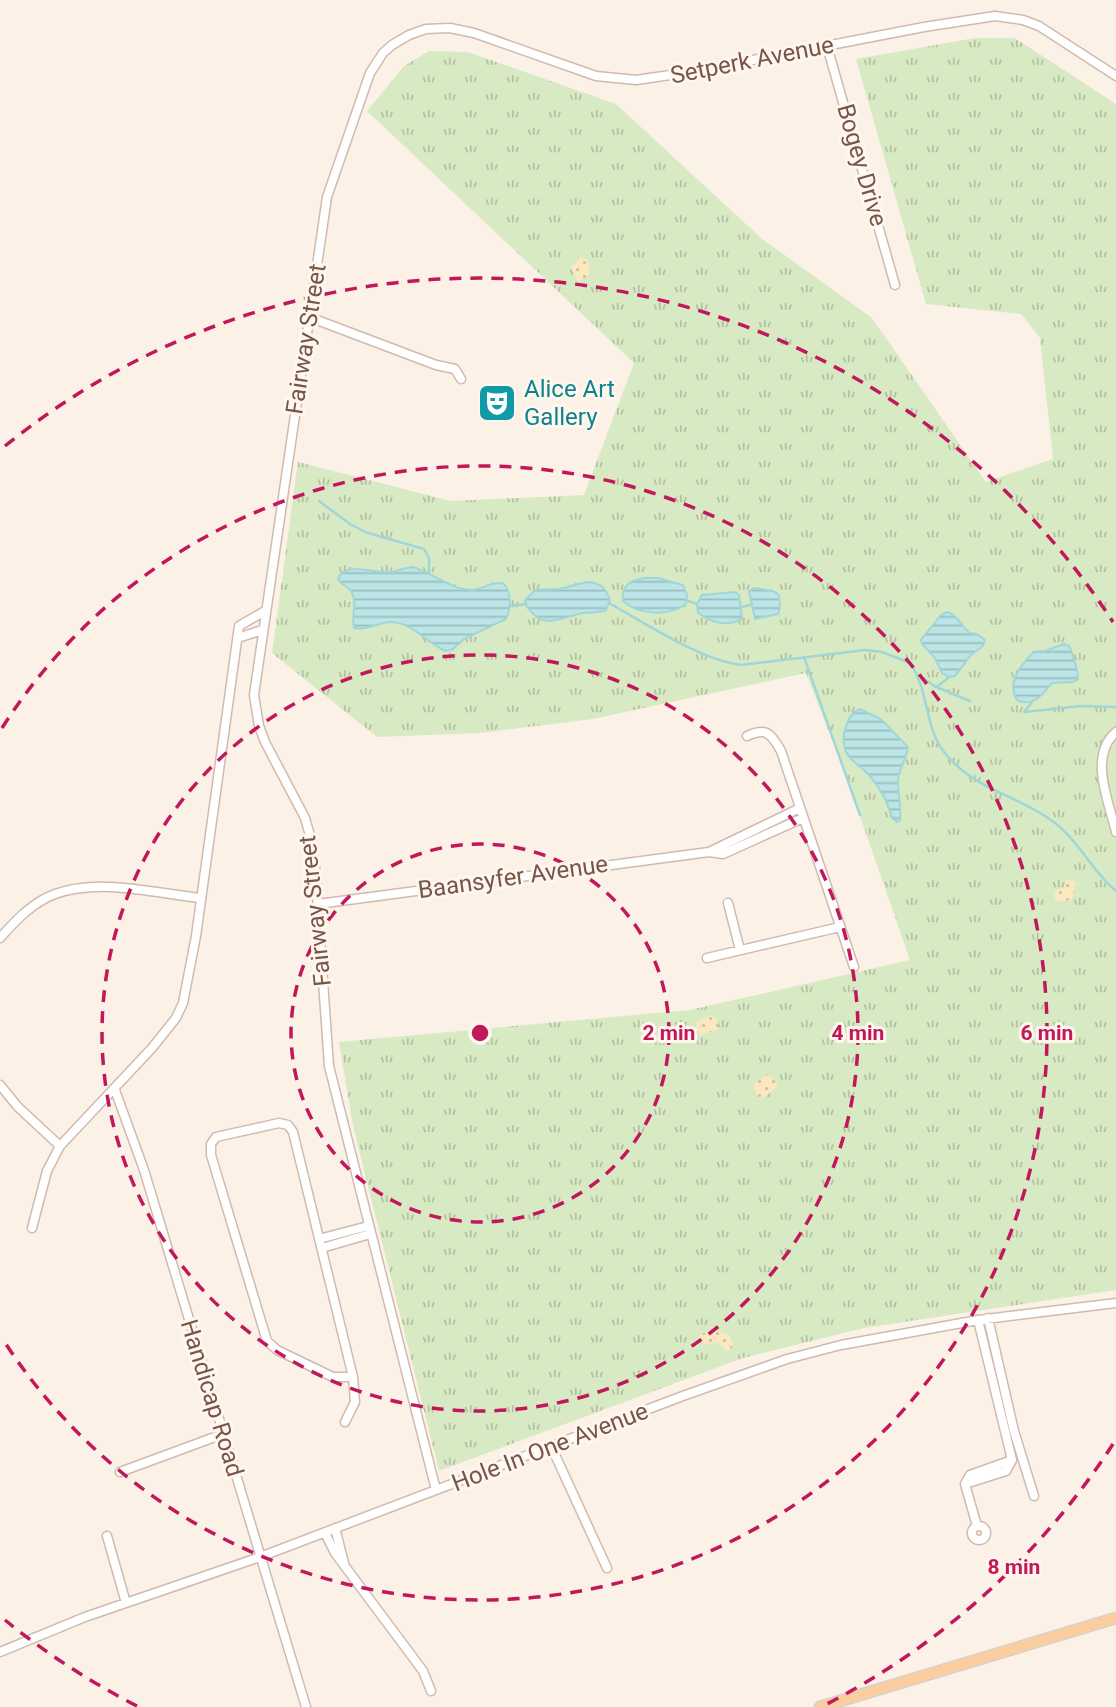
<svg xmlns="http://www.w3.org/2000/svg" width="1116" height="1707" font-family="Roboto,sans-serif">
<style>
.grass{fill:url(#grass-tufts)}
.sand{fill:url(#sand-dots)}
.water{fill:url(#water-rules);stroke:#a1d6d8;stroke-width:2}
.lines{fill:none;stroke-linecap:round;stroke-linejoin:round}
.stream{stroke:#a1d6d8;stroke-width:2.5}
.minor-casing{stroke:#d0baaf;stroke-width:11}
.major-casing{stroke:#d9cfcd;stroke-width:13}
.minor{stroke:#fff;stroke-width:8}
.major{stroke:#face9f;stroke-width:10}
.ring{fill:none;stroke:#c2185b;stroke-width:3.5;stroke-dasharray:12 9}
.labels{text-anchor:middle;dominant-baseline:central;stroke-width:6;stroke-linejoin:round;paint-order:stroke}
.street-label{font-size:24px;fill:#76554b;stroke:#fff6ed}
.culture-label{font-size:24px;fill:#0d838f;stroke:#fff6ed;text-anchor:start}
.centre{fill:#c2185b;stroke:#fff6ed;stroke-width:3.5}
.ring-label{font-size:21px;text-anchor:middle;font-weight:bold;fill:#c2185b;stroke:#fff6ed;stroke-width:6;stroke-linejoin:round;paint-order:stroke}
</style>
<defs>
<pattern id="grass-tufts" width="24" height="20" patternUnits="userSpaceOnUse" patternTransform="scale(1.75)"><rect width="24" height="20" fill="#d8eac4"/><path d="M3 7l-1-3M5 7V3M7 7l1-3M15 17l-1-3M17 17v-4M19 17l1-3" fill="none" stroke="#b4c0a1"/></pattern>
<pattern id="sand-dots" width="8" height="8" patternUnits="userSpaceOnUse" patternTransform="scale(1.75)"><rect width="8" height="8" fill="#fbe8c1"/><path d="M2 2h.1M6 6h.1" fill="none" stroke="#d0bf9f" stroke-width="1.8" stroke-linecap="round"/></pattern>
<pattern id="water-rules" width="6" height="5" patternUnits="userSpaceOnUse" patternTransform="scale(1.75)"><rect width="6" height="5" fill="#bbe5e6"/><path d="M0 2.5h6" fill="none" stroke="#9dbcbc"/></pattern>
</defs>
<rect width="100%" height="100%" fill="#fcf1e6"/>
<path class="grass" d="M975,38H1015L1116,104V1290L864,1328L743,1358L439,1471L353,1126L339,1042L690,1010L910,960L846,776L806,673L593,719L479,733L377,737L272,653L298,462L451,501L584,495L634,363L367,111L404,66L429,51L468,52L616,104L761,238L872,318L986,482L1053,459L1040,338L1021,314L926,304L856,59Z"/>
<path class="sand" d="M581,257L587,259L590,270L588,276L578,282L570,266L576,264Z
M1066,879L1076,882L1072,900L1057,901L1054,898L1055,891L1064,887Z
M712,1015L718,1022L717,1030L700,1035L696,1031V1023Z
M767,1075L772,1077L778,1086L764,1098H759L754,1089V1083Z
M713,1329L729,1335L733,1344L731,1350L726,1351L718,1342L707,1345L699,1340L700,1335Z"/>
<path class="water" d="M412,567C432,572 450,589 471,590C483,590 493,580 504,584C512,594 511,608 506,619L464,639L453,649L445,651C427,642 412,623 392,622C378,622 367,631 354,628C351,617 358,601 351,591C347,586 341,585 338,579C344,560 374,574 390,572C397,571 404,568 412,567Z
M644,578H658L683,585L687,595L686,604C668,617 639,615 623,601C621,585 630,581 644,578Z
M586,582C600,582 606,588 610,600L606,610C597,614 587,611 578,614C556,620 543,629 527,607L525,600L535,590L560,589Z
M754,588L773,591L779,595L780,608L778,614L755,619L749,591Z
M735,592L739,595L742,619C727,627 712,623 698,613L697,604L702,595Z
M947,612L954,615L969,633L977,634L985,640L983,646L971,655L955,676L949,677L942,673L935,658L922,644L921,640L941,615Z
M1064,644L1069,646C1072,651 1079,674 1078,679L1073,682L1052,683C1043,694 1033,708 1017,700C1006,680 1021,667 1033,652L1045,651Z
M860,709L881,719L908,747C907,759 899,768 898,780C897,793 902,806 900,820L897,822L892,818C887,799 879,785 865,771C859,766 850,760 846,752C840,739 846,714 860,709Z"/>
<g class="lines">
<path class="stream" d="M319,501L350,524L365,532L424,549L429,558V572
M686,600L697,604
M609,603C645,623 700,660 741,665L865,650L882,652L910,663C929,689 924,726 944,752C974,790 1015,794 1051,820C1078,839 1091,870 1116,891
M510,606L526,604
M742,607L750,605
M804,657L860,815
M920,676L936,687L970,701
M938,686L949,677
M1024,712L1081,706L1116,707
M1024,712L1032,702"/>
<defs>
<path id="minor" d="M827,46L895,285
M309,317L436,365L455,369L461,379
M238,638L262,630
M1116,732C1088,756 1109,802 1116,832
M747,736C766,727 771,733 781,751L854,967
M709,852L800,808
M728,903L740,950
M318,904L709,852L723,854L803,818
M0,938C15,921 33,902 55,894C100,878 154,893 200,898
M707,958L840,927
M0,1085L18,1107L60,1146
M115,1090L144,1170L306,1707
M279,1123L288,1125L293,1132L353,1377H333L277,1350L267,1341L211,1155V1144L216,1137Z
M32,1228L47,1171L60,1146L152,1048L176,1018L183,1003L196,936L239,626L265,611
M319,1239L368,1226
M322,1248L370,1234
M988,1318L1014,1431L1034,1496
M345,1422L355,1402L353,1377
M551,1446L607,1568
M120,1472L223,1434
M965,1484L1006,1471L1012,1460L978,1320
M436,1490L329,1066L315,867L309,832L305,818L265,742L259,726L254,695L327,197L370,73L383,53L392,45L409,35L426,29L450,28L474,33L596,76L636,80L691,72L924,27L995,16L1023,20L1039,26L1116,76
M972 1533a7 7 0 1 1 14 0a7 7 0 1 1-14 0Z
M977,1526L965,1484L970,1475L1012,1460
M335,1528L344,1563
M325,1533L335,1553L423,1671L431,1691
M107,1536L126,1603
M0,1652L85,1617L260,1557L680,1397L787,1359L841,1345L978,1320L1116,1303"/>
<path id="major" d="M820,1707L1116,1618"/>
</defs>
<use href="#minor" class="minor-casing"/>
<use href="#major" class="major-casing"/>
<use href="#minor" class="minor"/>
<use href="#major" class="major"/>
</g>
<g class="ring">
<circle cx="480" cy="1033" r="189"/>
<circle cx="480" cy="1033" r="378"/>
<path d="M2 728A567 567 0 1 1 2 1338"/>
<path d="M1113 1444A755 755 0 0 1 823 1706M137 1706A755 755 0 0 1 5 1620M5 446A755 755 0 0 1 1113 622"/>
</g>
<defs>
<symbol id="theatre-square" viewBox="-11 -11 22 22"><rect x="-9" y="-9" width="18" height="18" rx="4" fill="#0f9aa8" stroke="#fff6ed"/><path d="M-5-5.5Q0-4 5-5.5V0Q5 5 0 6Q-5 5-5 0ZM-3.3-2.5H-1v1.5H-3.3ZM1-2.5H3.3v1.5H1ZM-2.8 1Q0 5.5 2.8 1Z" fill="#fff"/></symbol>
</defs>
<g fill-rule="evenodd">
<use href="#theatre-square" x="475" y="381" width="44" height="44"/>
</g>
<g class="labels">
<g class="street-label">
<text transform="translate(752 60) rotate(-11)">Setperk Avenue</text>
<text transform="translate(862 165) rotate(74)">Bogey Drive</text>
<text transform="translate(306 339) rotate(-81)">Fairway Street</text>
<text transform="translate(513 877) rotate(-8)">Baansyfer Avenue</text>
<text transform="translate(315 911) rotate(-96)">Fairway Street</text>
<text transform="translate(212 1398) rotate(73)">Handicap Road</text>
<text transform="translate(550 1447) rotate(-21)">Hole In One Avenue</text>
</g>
<g class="culture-label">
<text x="524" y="389">Alice Art<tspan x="524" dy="28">Gallery</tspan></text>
</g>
</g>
<circle cx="480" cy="1033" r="10" class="centre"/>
<g class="ring-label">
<text x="669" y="1040">2 min</text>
<text x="858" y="1040">4 min</text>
<text x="1047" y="1040">6 min</text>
<text x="1014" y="1574">8 min</text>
</g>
</svg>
